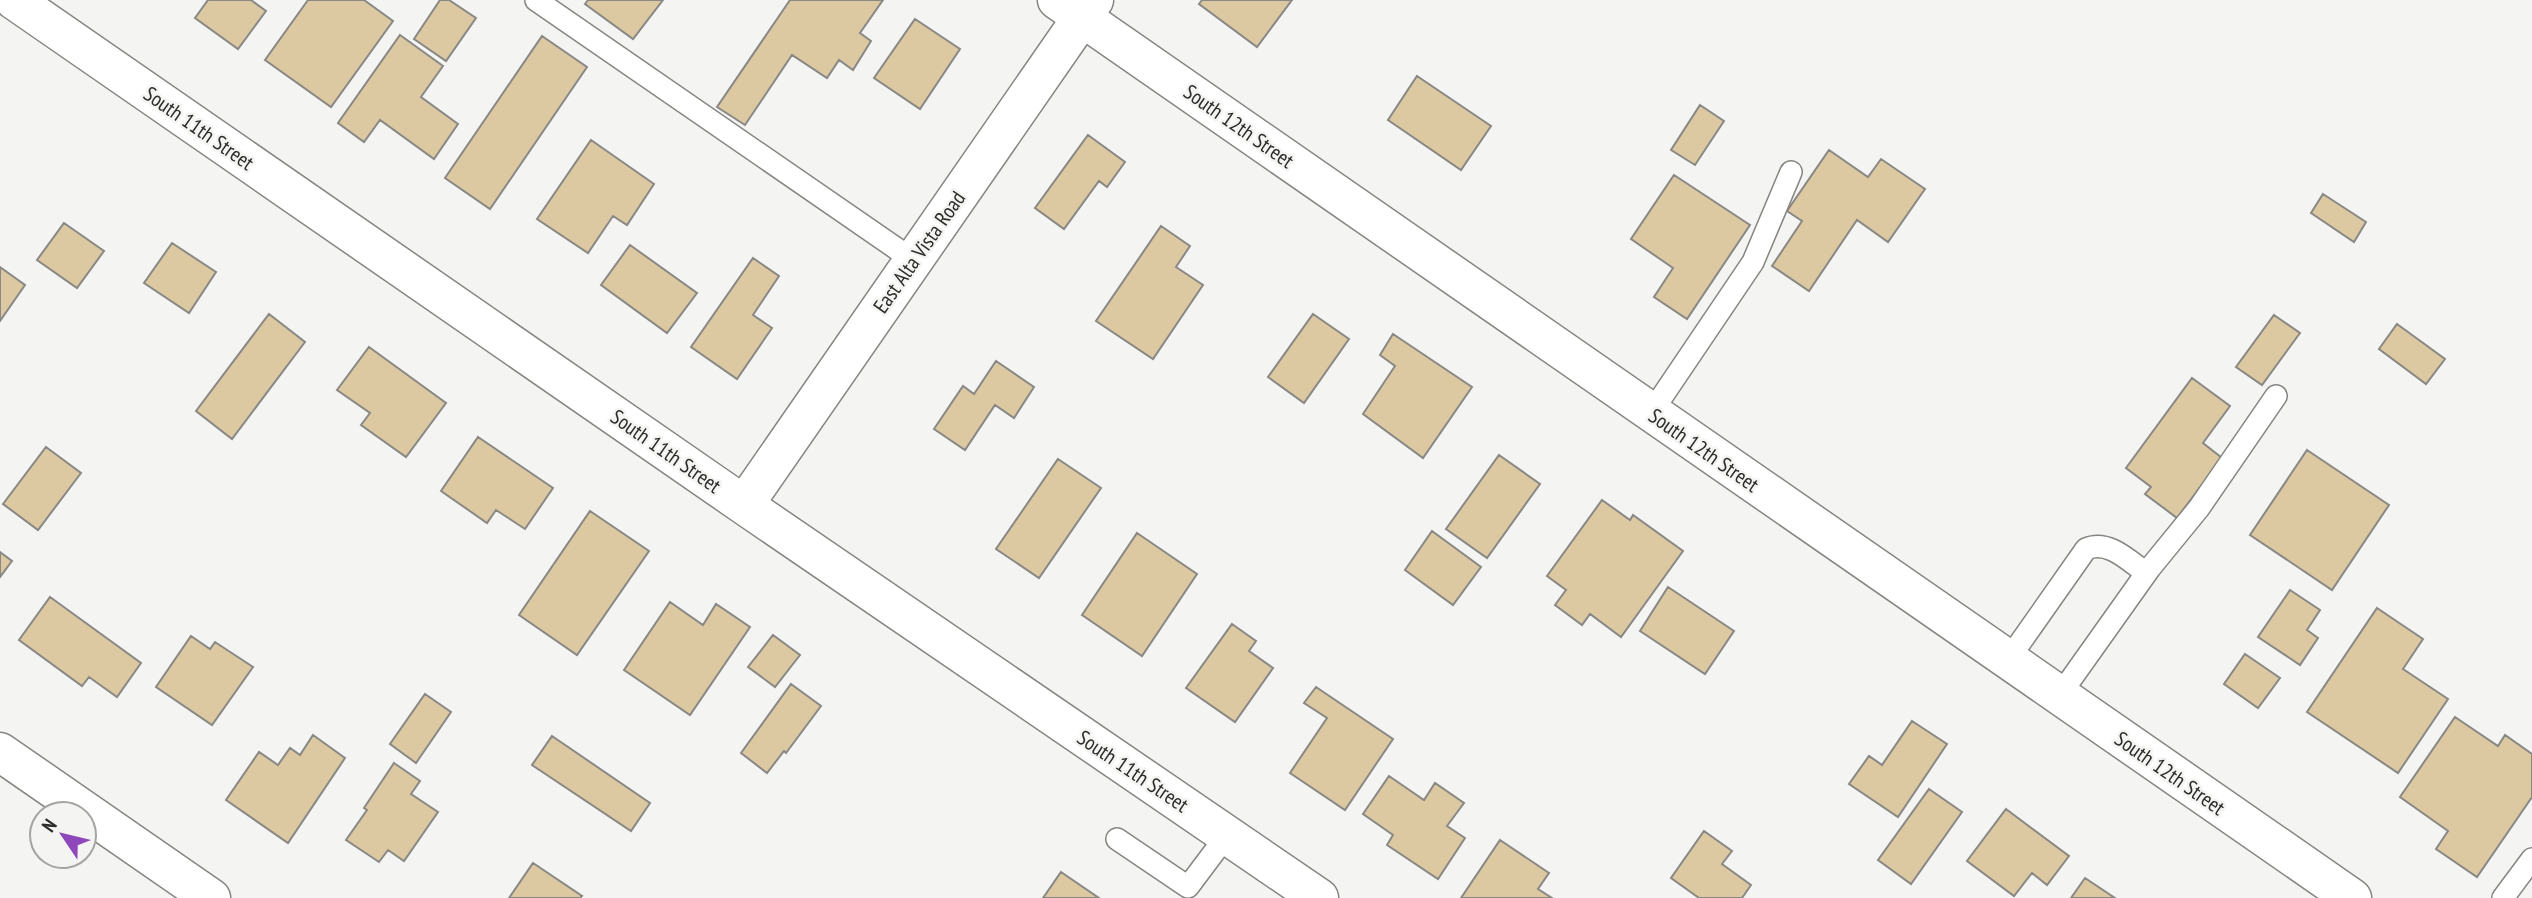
<svg xmlns="http://www.w3.org/2000/svg" width="2532" height="898" font-family="'PT Sans Narrow',sans-serif">
<style>
.building{fill:#dcc9a2;stroke:#898885;stroke-width:2}
.lines{fill:none;stroke-linecap:round;stroke-linejoin:round}
.service-casing{stroke:#858582;stroke-width:24}
.minor-casing{stroke:#858582;stroke-width:41}
.service{stroke:#fff;stroke-width:21}
.minor{stroke:#fff;stroke-width:38}
.labels{text-anchor:middle;dominant-baseline:central;stroke-width:5;stroke-linejoin:round;paint-order:stroke}
.street-label{font-size:21px;fill:#2c2c2b;stroke:#f4f5f2}
</style>
<rect width="100%" height="100%" fill="#f4f5f2"/>
<path class="building" d="M208,0H251L266,11L238,49L195,18Z
M308,0H364L393,21L331,107L265,60Z
M440,0H449L476,18L446,61L414,39Z
M588,0H663L633,39L585,4Z
M790,0H883L860,33L871,41L853,70L839,60L827,78L792,55L745,125L717,107Z
M1202,0H1292L1257,47L1199,4Z
M915,19L960,49L920,109L874,78Z
M400,35L443,66L421,97L458,124L434,159L380,120L364,142L338,123Z
M542,36L587,67L490,209L445,178Z
M1417,76L1491,126L1461,170L1388,120Z
M1700,105L1724,121L1695,165L1671,150Z
M1088,135L1125,162L1107,187L1099,181L1064,229L1035,208Z
M591,140L654,184L627,225L613,216L588,253L537,219Z
M1829,150L1868,177L1881,159L1925,189L1888,242L1857,220L1809,291L1772,266L1802,221L1787,211Z
M1674,175L1750,225L1687,319L1654,297L1673,268L1631,239Z
M2323,194L2366,222L2354,242L2311,213Z
M64,223L104,251L77,288L37,260Z
M1161,226L1190,246L1176,267L1203,285L1153,359L1096,321Z
M172,243L216,272L189,313L144,283Z
M630,245L697,293L667,333L601,285Z
M753,258L779,276L753,315L772,328L737,379L691,347Z
M0,267L25,285L0,321Z
M269,314L305,342L232,439L196,411Z
M1313,314L1349,339L1304,403L1268,377Z
M2274,315L2300,333L2262,385L2236,367Z
M2397,324L2445,359L2426,384L2379,349Z
M1393,334L1472,387L1423,458L1363,414L1395,366L1380,355Z
M369,347L446,403L406,457L361,425L370,413L337,390Z
M996,361L1034,387L1014,418L995,405L965,450L934,429L963,386L974,394Z
M2192,378L2230,406L2203,443L2222,458L2177,518L2145,494L2151,487L2126,468Z
M478,437L553,488L525,529L496,510L487,523L441,491Z
M46,447L81,473L38,530L3,504Z
M2307,450L2389,505L2332,590L2250,535Z
M1499,455L1540,484L1487,558L1446,529Z
M1058,459L1101,488L1039,578L996,549Z
M1602,500L1630,520L1633,515L1683,551L1621,637L1590,614L1582,625L1555,605L1566,590L1547,576Z
M590,511L649,551L577,655L519,615Z
M1432,531L1481,567L1453,605L1405,570Z
M1137,533L1197,574L1142,656L1082,615Z
M0,552L12,561L0,577Z
M1668,587L1734,631L1705,674L1640,631Z
M2290,590L2320,610L2307,630L2318,638L2300,665L2258,637Z
M50,597L141,663L117,697L89,677L82,686L19,640Z
M670,602L703,625L716,604L750,627L690,715L624,670Z
M2377,608L2423,639L2403,669L2448,699L2398,773L2307,712Z
M1232,624L1256,641L1249,651L1273,668L1235,722L1186,688Z
M773,635L800,655L775,687L748,667Z
M191,636L210,649L215,642L253,667L212,725L156,687Z
M2245,654L2280,678L2258,708L2224,684Z
M791,684L821,706L786,753L784,751L767,773L741,753Z
M1316,687L1393,739L1345,810L1290,773L1327,718L1304,703Z
M425,694L451,712L416,763L390,744Z
M2455,717L2498,746L2505,735L2532,754V797L2477,877L2436,849L2448,831L2400,797Z
M1912,721L1947,744L1898,817L1849,784L1869,756L1882,765Z
M313,735L345,758L288,843L226,800L259,752L278,765L290,748L300,755Z
M552,736L650,803L631,831L532,765Z
M394,763L420,781L411,794L438,812L404,861L388,850L379,862L346,840L367,810L364,808Z
M1389,776L1424,800L1435,783L1464,803L1447,826L1465,838L1438,879L1387,845L1393,835L1363,814Z
M1929,789L1962,812L1911,884L1878,860Z
M2006,809L2069,856L2047,885L2032,873L2014,896L1967,861Z
M1704,831L1732,851L1722,864L1751,885L1742,898H1699L1671,878Z
M1500,840L1549,873L1538,889L1552,898H1461Z
M533,863L582,896L580,898H509Z
M1061,872L1099,898H1043Z
M2085,878L2115,898H2071Z"/>
<g class="lines">
<defs>
<path id="service" d="M536,0L913,260
M1651,413L1753,262L1791,172
M2008,660L2086,549C2108,539 2129,561 2146,573
M2059,696L2150,568L2199,508L2276,396
M1117,839L1188,887L1227,835
M2503,898L2532,859"/>
<path id="minor" d="M14,0L744,505L1319,898
M1057,0L2352,898
M744,505L1094,0
M0,752L211,898"/>
</defs>
<use href="#service" class="service-casing"/>
<use href="#minor" class="minor-casing"/>
<use href="#service" class="service"/>
<use href="#minor" class="minor"/>
</g>
<g class="labels">
<g class="street-label">
<text transform="translate(1239 126) rotate(35)">South 12th Street</text>
<text transform="translate(199 128) rotate(35)">South 11th Street</text>
<text transform="translate(919 252) rotate(-55)">East Alta Vista Road</text>
<text transform="translate(1704 450) rotate(35)">South 12th Street</text>
<text transform="translate(666 451) rotate(35)">South 11th Street</text>
<text transform="translate(1133 771) rotate(34)">South 11th Street</text>
<text transform="translate(2170 773) rotate(35)">South 12th Street</text>
</g>
</g>
<g transform="translate(63 835) rotate(305)"><circle r="33" fill="#f4f5f2" stroke="#a4a5a2" stroke-width="2"/>
<path d="M0-5L12 26L0 18L-12 26Z" fill="#8f48bb"/>
<text y="-10" font-size="19" font-weight="bold" text-anchor="middle" fill="#2c2c2b">N</text>
</g>
</svg>
